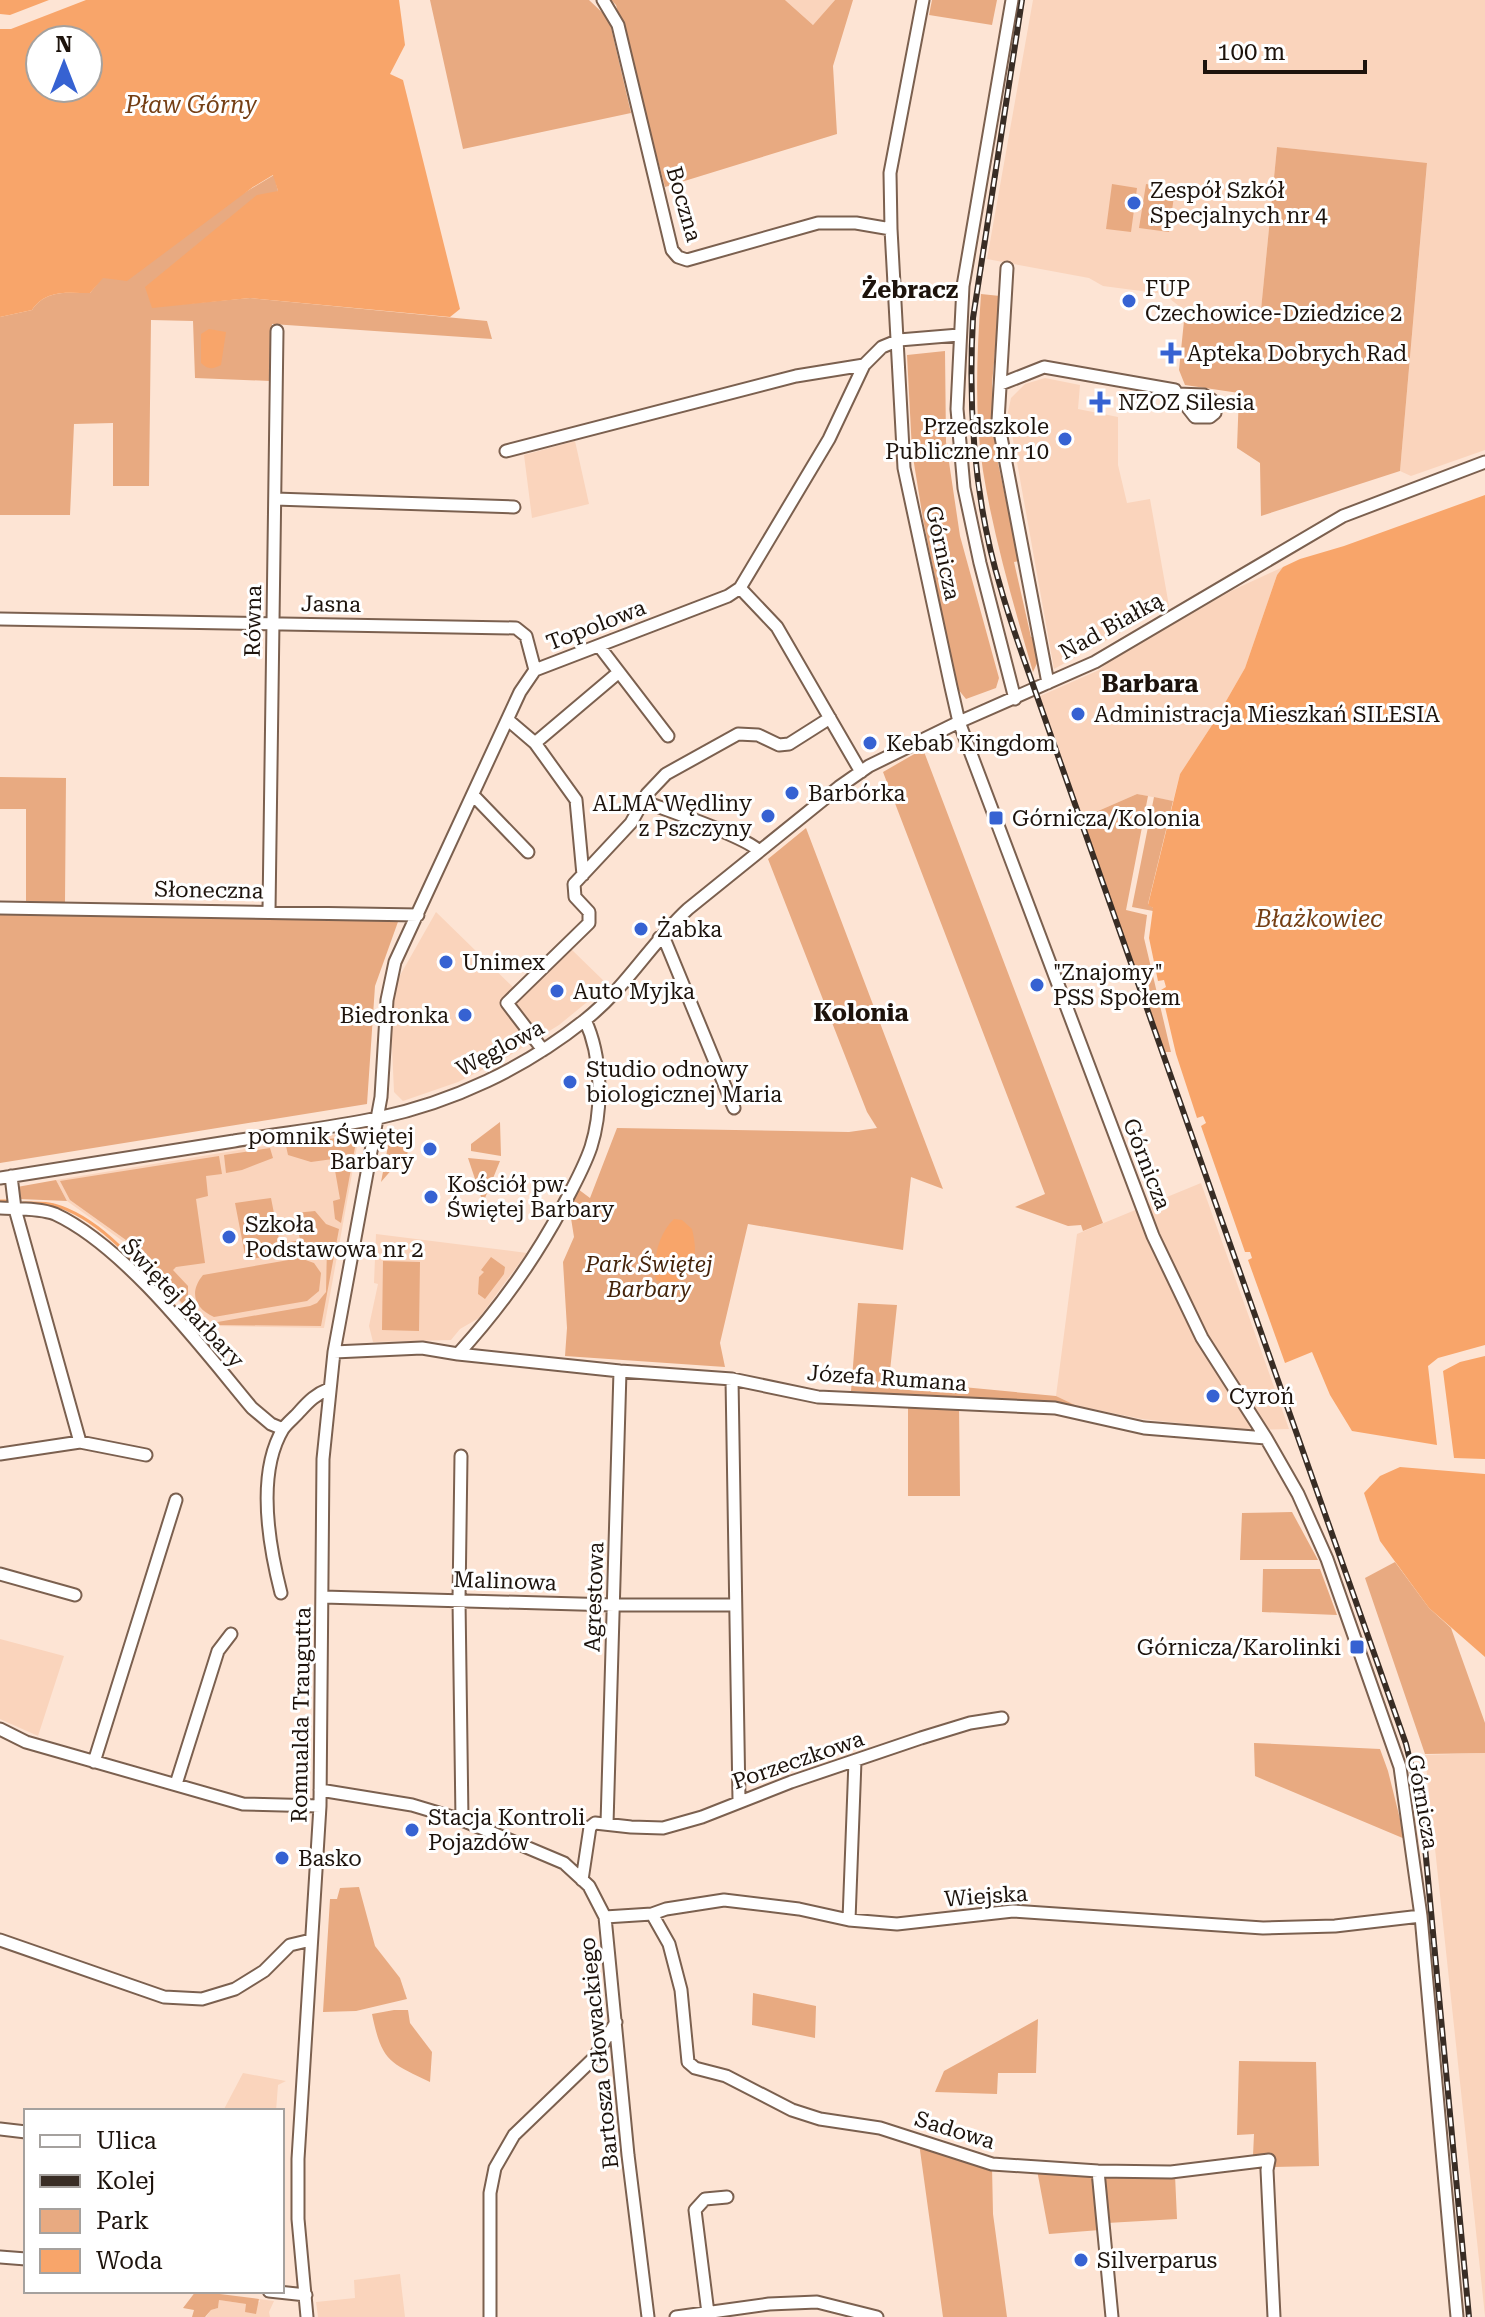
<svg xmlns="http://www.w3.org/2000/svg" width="1485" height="2317" font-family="'Roboto Serif',serif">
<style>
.built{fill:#fad4bc}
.green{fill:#e8aa81}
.water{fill:#f8a56a;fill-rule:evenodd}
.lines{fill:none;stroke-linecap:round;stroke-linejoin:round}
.stream{stroke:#f8a56a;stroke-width:3}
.minor-casing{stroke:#7b604f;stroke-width:15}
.minor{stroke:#fff;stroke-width:11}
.rail-casing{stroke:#392d25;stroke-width:6}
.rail{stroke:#fff;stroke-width:3;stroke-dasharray:9;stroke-linecap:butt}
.poi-dot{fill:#3662d2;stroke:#fff;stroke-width:3}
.labels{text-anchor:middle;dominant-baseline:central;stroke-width:6;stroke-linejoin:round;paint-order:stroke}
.poi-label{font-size:22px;fill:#1d130c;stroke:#fff;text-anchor:start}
.street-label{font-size:22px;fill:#1d130c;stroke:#fff}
.park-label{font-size:22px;font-style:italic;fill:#45240b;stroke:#fff}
.water-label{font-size:24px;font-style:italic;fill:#753f15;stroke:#fff}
.neighbourhood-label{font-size:24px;font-weight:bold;fill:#1d130c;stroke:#fff}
</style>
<rect width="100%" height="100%" fill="#fde4d4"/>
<path class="built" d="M785,0H835L813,25Z
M1033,0H1485V450L1411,476L1400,471L1427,164L1277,147L1260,320L1185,311L1164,294L1103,286L1089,278L987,259Z
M1045,378L1080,385L1078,409L1118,417V465L1127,503L1150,499L1169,606L1054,669L1008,412L1011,398L1025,384Z
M575,441L589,504L532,518L524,455Z
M1283,567L1277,575L1245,668L1214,722L1180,774L1173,801L1137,794L1082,818L1038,697L1099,670L1114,657L1231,591Z
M436,912L521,995L570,948L608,985L559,1025L504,1059L458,1082L403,1101L394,1092L390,1001L394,986Z
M350,1132L358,1141L324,1328L213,1326L192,1316L131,1247L67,1201L56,1180Z
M1201,1183L1253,1328L1289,1429L1241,1430L1142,1419L1077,1406L1056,1396L1077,1234Z
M376,1234L527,1253L479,1318L460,1329L451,1340L373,1342L369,1326L378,1284L374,1283Z
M0,1639L64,1656L38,1736L0,1719Z
M1485,1753V2316L1425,1755Z
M243,2073L286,2081L278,2085L276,2111H223Z
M400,2274L405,2317H318L316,2302L355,2298L354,2280Z
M259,2299L274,2301L269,2312L270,2317H206L211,2310L218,2308L219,2300L246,2304L260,2302Z"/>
<path class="green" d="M430,0H589L609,19L631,113L463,149Z
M611,0H785L813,25L835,0H853L833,66L837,134L665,187L616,5Z
M932,0H997L992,25L929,15Z
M1277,147L1427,163L1400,471L1261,516L1260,463L1237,448L1239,393L1185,385L1179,370L1185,311L1260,320Z
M274,175L278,191L152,307L250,298L487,321L492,339L272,324L270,381L195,378L193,321L151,320L149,486H113V423L74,424L70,515H0V317L32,310C46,289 67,293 90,293L102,278Z
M1112,184L1137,188L1131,232L1106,229Z
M1146,184L1175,189L1169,232L1139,228Z
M981,294L1000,296L992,384L998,463L1019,561L1014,562L1031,637H1036L1038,661L1033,672C1014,606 994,539 983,471C974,412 977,352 981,294Z
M945,351L946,442L960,536L999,678L996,688L966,699L957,688L923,519L912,451L907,355Z
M923,749L1103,1223L1083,1231L1081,1225L1068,1226L1015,1207L1045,1194L883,772Z
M0,777L66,778L65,902H26V809H0Z
M1137,794L1148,796L1126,910L1147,915L1144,938L1171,1052H1164L1082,818Z
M1154,797L1173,801L1148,904L1153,908V911L1132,907Z
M806,828L943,1189L911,1177L903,1250L748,1224L720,1343L725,1367L565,1356L567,1328L563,1262L574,1237L570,1212L578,1189L590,1198L617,1128L849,1132L877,1128L867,1112L768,859Z
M0,914L399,919L375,986L367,1104L0,1163Z
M500,1122L501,1156L471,1151V1144Z
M409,1135L407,1158L400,1160L381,1182L389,1141L393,1137Z
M348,1136L356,1142L341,1223L335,1219L333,1201L340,1199L333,1159L311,1162L288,1155L286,1146Z
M270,1148L273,1158L242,1170L226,1173L224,1155Z
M219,1156L222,1174L206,1176L208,1196L196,1199L205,1263L176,1267L173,1270L188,1286V1296L194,1311L192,1315L133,1245L70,1200L60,1181Z
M468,1158L500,1161L483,1203Z
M56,1180L67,1201L19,1199L17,1187Z
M271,1198L280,1244L300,1240L295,1213L315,1211L326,1224L339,1229L321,1326L215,1325L212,1323L310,1306L317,1303L326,1292L327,1246L246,1260L235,1203Z
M491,1257L505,1267L504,1274L485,1299L478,1294L479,1277L484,1272L481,1270Z
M300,1258L314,1263L321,1273L319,1291L307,1301L214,1317C194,1308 189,1292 203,1275Z
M383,1261L420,1262L419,1331L382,1330Z
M858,1303L897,1305L889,1380L1056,1396L1077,1406L851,1391Z
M908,1404L959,1406L960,1496H908Z
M1292,1512L1318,1560H1240L1242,1513Z
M1395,1562L1429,1608L1451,1628L1485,1723V1753L1425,1754L1365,1578Z
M1263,1569H1320L1337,1615L1262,1612Z
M1254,1743L1380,1749L1388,1771L1405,1839L1255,1776Z
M359,1887L375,1946L400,1978L407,1999L356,2011L323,2012L330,1899H337L340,1888Z
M753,1993L816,2006L815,2038L752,2025Z
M394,2010H408L410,2023L432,2052L430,2082C389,2062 382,2062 372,2014Z
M1038,2019L1036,2073H998L997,2094L935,2092L944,2071Z
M1239,2061L1316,2062L1319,2166L1273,2167V2155L1253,2156L1254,2134L1237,2135Z
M919,2143L992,2166L993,2214L1007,2317H943Z
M1037,2170L1089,2173L1095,2177L1100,2230L1049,2234Z
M1108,2175H1175L1177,2219L1107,2223L1103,2177Z
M196,2291L259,2299L256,2314L245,2312L246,2304L219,2300L218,2308L211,2310L205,2317H192L194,2310L183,2308Z"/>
<path class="water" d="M0,0H49L10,15L0,14Z
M86,0H399L405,45L390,74L403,80L460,309L450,317L250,298L152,308L145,287L257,195L278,191L273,175L253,187L127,281L103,278L90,293C67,293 46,289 32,310L0,317V29H11ZM40,40H88V88H40Z
M209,329L226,332L221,365C213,369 208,370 201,363V334Z
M1485,495V1345L1438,1358L1428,1366L1437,1445L1352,1431L1330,1395L1312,1352L1285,1363L1248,1260L1252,1258L1250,1252H1245L1201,1126L1206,1123L1203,1116L1197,1118L1176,1054L1161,990L1166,987L1164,980L1158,981L1149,938L1153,908L1148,905L1180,774L1214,722L1245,668L1277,575L1283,567L1300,559L1344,546Z
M674,1219L682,1220L692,1229C698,1253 697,1277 669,1284L656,1280C652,1259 659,1233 674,1219Z
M1485,1356V1459L1454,1458L1443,1371L1460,1362Z
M1400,1467L1485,1474V1657L1429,1608L1380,1541L1364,1493L1380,1476Z"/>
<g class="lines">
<path class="stream" d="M0,1201H6
M23,1203C33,1203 45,1202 54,1205C102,1218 142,1270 174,1305"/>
<defs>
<path id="minor" d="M603,0L618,25L672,250L678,257L687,260L818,223H856L891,229
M923,0L890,173L891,229L904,468L951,687L959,722L1153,1236L1202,1338L1266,1438L1298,1494L1327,1559L1400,1767L1421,1916L1457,2317
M1012,0L963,286L957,409L964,488L980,563L1015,699
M1007,268L998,421L1048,683
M1001,384L1044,367L1175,390L1177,394L1204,395L1212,400L1215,413L1210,417H1195L1177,394
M506,451L796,376L864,365
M275,499L514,507
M740,588L777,627L861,772
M0,619L516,628L526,636L535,670
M599,646L668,736
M508,720L535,743L576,800L583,875
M535,743L619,672
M473,795L528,852
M643,801C666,810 745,836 759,851
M0,908L418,915
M269,911L277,331
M659,938L666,943L734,1108
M543,1050L507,1003L589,923V912L575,897L574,884L631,823L647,794L666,774L738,734L758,735L779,745L789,744L830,718
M11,1176L15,1209L80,1442
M0,1178C78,1165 156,1153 234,1141C282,1133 331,1128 378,1118C453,1102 525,1068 585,1020C625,989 651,943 688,909L839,787L869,766L959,722L1095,662L1343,516L1485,462
M0,1208C16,1209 40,1208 55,1214C126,1247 202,1348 252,1408L271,1424L283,1429
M334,1352L422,1348L458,1354C499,1309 533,1262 562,1208C572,1189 584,1168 591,1147C603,1109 602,1056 585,1020
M458,1354L620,1371L732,1379L818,1397L1055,1408L1144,1428L1266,1438
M732,1379L739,1800
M0,1454L80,1442L146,1455
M461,1456L459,1600L462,1820
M0,1574L75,1595
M281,1593C269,1546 256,1474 283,1429C287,1423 295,1417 300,1411C309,1401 316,1394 329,1389
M323,1597L614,1605H734
M0,1729L26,1742L243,1804L320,1806
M94,1762L176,1500
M176,1784L218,1651L231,1634
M320,1790L412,1805L462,1820L564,1863L589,1886L605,1917L628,2155L648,2317
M607,1824L620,1371
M582,1880L590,1827L595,1823L631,1827L663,1828L702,1817L791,1782L921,1738L970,1723L1002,1718
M652,1914L669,1944L681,1990L688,2062L695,2068L726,2076L792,2110L820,2119L880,2128L992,2164L1098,2171L1171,2172L1269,2160L1267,2170L1274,2317
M605,1917L652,1914L666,1909L724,1900L799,1909L849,1920L897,1924L1013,1911L1263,1928L1335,1926L1421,1916
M849,1920L855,1761
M0,1940L164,1997L202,1999L235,1989L264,1971L290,1945L311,1940
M0,2129L26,2132
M1098,2171L1112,2317
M0,2257L26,2259
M269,2291L306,2295
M708,2313L695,2210L705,2199L727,2197
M307,2317L298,2219V2159L320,1806L323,1459L334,1352L381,1097L387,1000L395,962L520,692L535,670L728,596L740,588L829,439L864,365L882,347L899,340L959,335
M490,2317V2193L495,2168L514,2135L594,2058L616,2022
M676,2317L769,2304L817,2302L877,2317"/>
</defs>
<use href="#minor" class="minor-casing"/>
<use href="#minor" class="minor"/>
<defs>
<path id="rail" d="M1022,0L973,318C968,409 974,501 1001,589C1010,621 1021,651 1032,682L1406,1744L1418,1794L1425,1847L1469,2317"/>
</defs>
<use href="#rail" class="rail-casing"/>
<use href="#rail" class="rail"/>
</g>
<g class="poi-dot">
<circle cx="1134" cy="203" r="8"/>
<circle cx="1129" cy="301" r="8"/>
<path d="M1167 341h8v8h8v8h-8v8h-8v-8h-8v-8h8z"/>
<path d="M1096 390h8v8h8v8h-8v8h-8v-8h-8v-8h8z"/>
<circle cx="1065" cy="439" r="8"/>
<circle cx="1078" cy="714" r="8"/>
<circle cx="870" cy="743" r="8"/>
<circle cx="792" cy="793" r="8"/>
<circle cx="768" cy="816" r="8"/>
<rect x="988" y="810" width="16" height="16" rx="4"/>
<circle cx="641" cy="929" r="8"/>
<circle cx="446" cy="962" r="8"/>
<circle cx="1037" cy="985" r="8"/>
<circle cx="557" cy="991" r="8"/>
<circle cx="465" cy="1015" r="8"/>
<circle cx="570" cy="1082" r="8"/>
<circle cx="430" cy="1149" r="8"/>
<circle cx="431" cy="1197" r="8"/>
<circle cx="229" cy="1237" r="8"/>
<circle cx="1213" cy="1396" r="8"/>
<rect x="1349" y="1639" width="16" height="16" rx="4"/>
<circle cx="412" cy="1830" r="8"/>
<circle cx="282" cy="1858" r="8"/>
<circle cx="1081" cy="2260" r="8"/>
</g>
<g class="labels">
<g class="poi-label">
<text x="1150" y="190">Zespół Szkół<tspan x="1150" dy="25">Specjalnych nr 4</tspan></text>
<text x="1145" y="288">FUP<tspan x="1145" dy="25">Czechowice-Dziedzice 2</tspan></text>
<text x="1187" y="353">Apteka Dobrych Rad</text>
<text x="1118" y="402">NZOZ Silesia</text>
<text x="1049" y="426" text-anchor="end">Przedszkole<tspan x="1049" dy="25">Publiczne nr 10</tspan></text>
<text x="1094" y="714">Administracja Mieszkań SILESIA</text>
<text x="886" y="743">Kebab Kingdom</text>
<text x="808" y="793">Barbórka</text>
<text x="752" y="803" text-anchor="end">ALMA Wędliny<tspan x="752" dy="25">z Pszczyny</tspan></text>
<text x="1012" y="818">Górnicza/Kolonia</text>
<text x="657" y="929">Żabka</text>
<text x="462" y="962">Unimex</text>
<text x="1053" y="972">"Znajomy"<tspan x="1053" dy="25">PSS Społem</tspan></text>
<text x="573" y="991">Auto Myjka</text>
<text x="449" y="1015" text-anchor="end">Biedronka</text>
<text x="586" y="1069">Studio odnowy<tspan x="586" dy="25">biologicznej Maria</tspan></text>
<text x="414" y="1136" text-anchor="end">pomnik Świętej<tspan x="414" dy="25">Barbary</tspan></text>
<text x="447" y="1184">Kościół pw.<tspan x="447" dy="25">Świętej Barbary</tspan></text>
<text x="245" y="1224">Szkoła<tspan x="245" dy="25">Podstawowa nr 2</tspan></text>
<text x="1229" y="1396">Cyroń</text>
<text x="1341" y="1647" text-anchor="end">Górnicza/Karolinki</text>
<text x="428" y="1817">Stacja Kontroli<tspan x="428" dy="25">Pojazdów</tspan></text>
<text x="298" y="1858">Basko</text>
<text x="1097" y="2260">Silverparus</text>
</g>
<g class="street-label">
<text transform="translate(684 204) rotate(74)">Boczna</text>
<text transform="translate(943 553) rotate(78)">Górnicza</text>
<text transform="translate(331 604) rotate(1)">Jasna</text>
<text transform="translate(253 621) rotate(-89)">Równa</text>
<text transform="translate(596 625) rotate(-21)">Topolowa</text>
<text transform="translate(1111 626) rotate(-29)">Nad Białką</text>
<text transform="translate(209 890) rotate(1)">Słoneczna</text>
<text transform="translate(500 1048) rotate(-28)">Węglowa</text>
<text transform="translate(1147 1164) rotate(69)">Górnicza</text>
<text transform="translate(183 1303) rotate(47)">Świętej Barbary</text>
<text transform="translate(887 1378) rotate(4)">Józefa Rumana</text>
<text transform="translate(505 1581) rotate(2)">Malinowa</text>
<text transform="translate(594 1597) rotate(-88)">Agrestowa</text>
<text transform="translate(301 1715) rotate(-89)">Romualda Traugutta</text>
<text transform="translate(798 1760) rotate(-19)">Porzeczkowa</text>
<text transform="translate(1423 1802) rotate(80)">Górnicza</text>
<text transform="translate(986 1896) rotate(-4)">Wiejska</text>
<text transform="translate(599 2053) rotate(-96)">Bartosza Głowackiego</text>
<text transform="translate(955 2130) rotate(17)">Sadowa</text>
</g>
<g class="park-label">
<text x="649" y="1264">Park Świętej<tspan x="649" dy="25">Barbary</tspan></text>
</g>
<g class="water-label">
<text x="191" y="105">Pław Górny</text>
<text x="1319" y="919">Błażkowiec</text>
</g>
<g class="neighbourhood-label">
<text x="910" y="290">Żebracz</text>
<text x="1150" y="684">Barbara</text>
<text x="861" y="1013">Kolonia</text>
</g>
</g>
<rect x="24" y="2109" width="260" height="184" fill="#ffffff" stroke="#a5a19e" stroke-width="2"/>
<rect x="40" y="2135" width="40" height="12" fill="#ffffff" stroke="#a5a19e" stroke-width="2"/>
<text x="96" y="2149" font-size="24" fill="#1d130c">Ulica</text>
<rect x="40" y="2175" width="40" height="12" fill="#392d25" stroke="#a5a19e" stroke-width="2"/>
<text x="96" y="2189" font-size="24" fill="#1d130c">Kolej</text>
<rect x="40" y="2209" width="40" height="24" fill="#e8aa81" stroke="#a5a19e" stroke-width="2"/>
<text x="96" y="2229" font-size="24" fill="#1d130c">Park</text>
<rect x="40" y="2249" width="40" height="24" fill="#f8a56a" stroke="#a5a19e" stroke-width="2"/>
<text x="96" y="2269" font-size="24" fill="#1d130c">Woda</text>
<g transform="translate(64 64)"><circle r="38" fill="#ffffff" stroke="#a5a19e" stroke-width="2"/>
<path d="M0-6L14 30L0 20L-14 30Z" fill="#3662d2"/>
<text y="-12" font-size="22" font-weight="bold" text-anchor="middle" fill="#1d130c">N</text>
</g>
<path d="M1205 60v12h160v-12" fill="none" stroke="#1d130c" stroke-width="4"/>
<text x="1217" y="60" font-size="24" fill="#1d130c" stroke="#ffffff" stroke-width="6" paint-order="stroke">100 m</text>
</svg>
